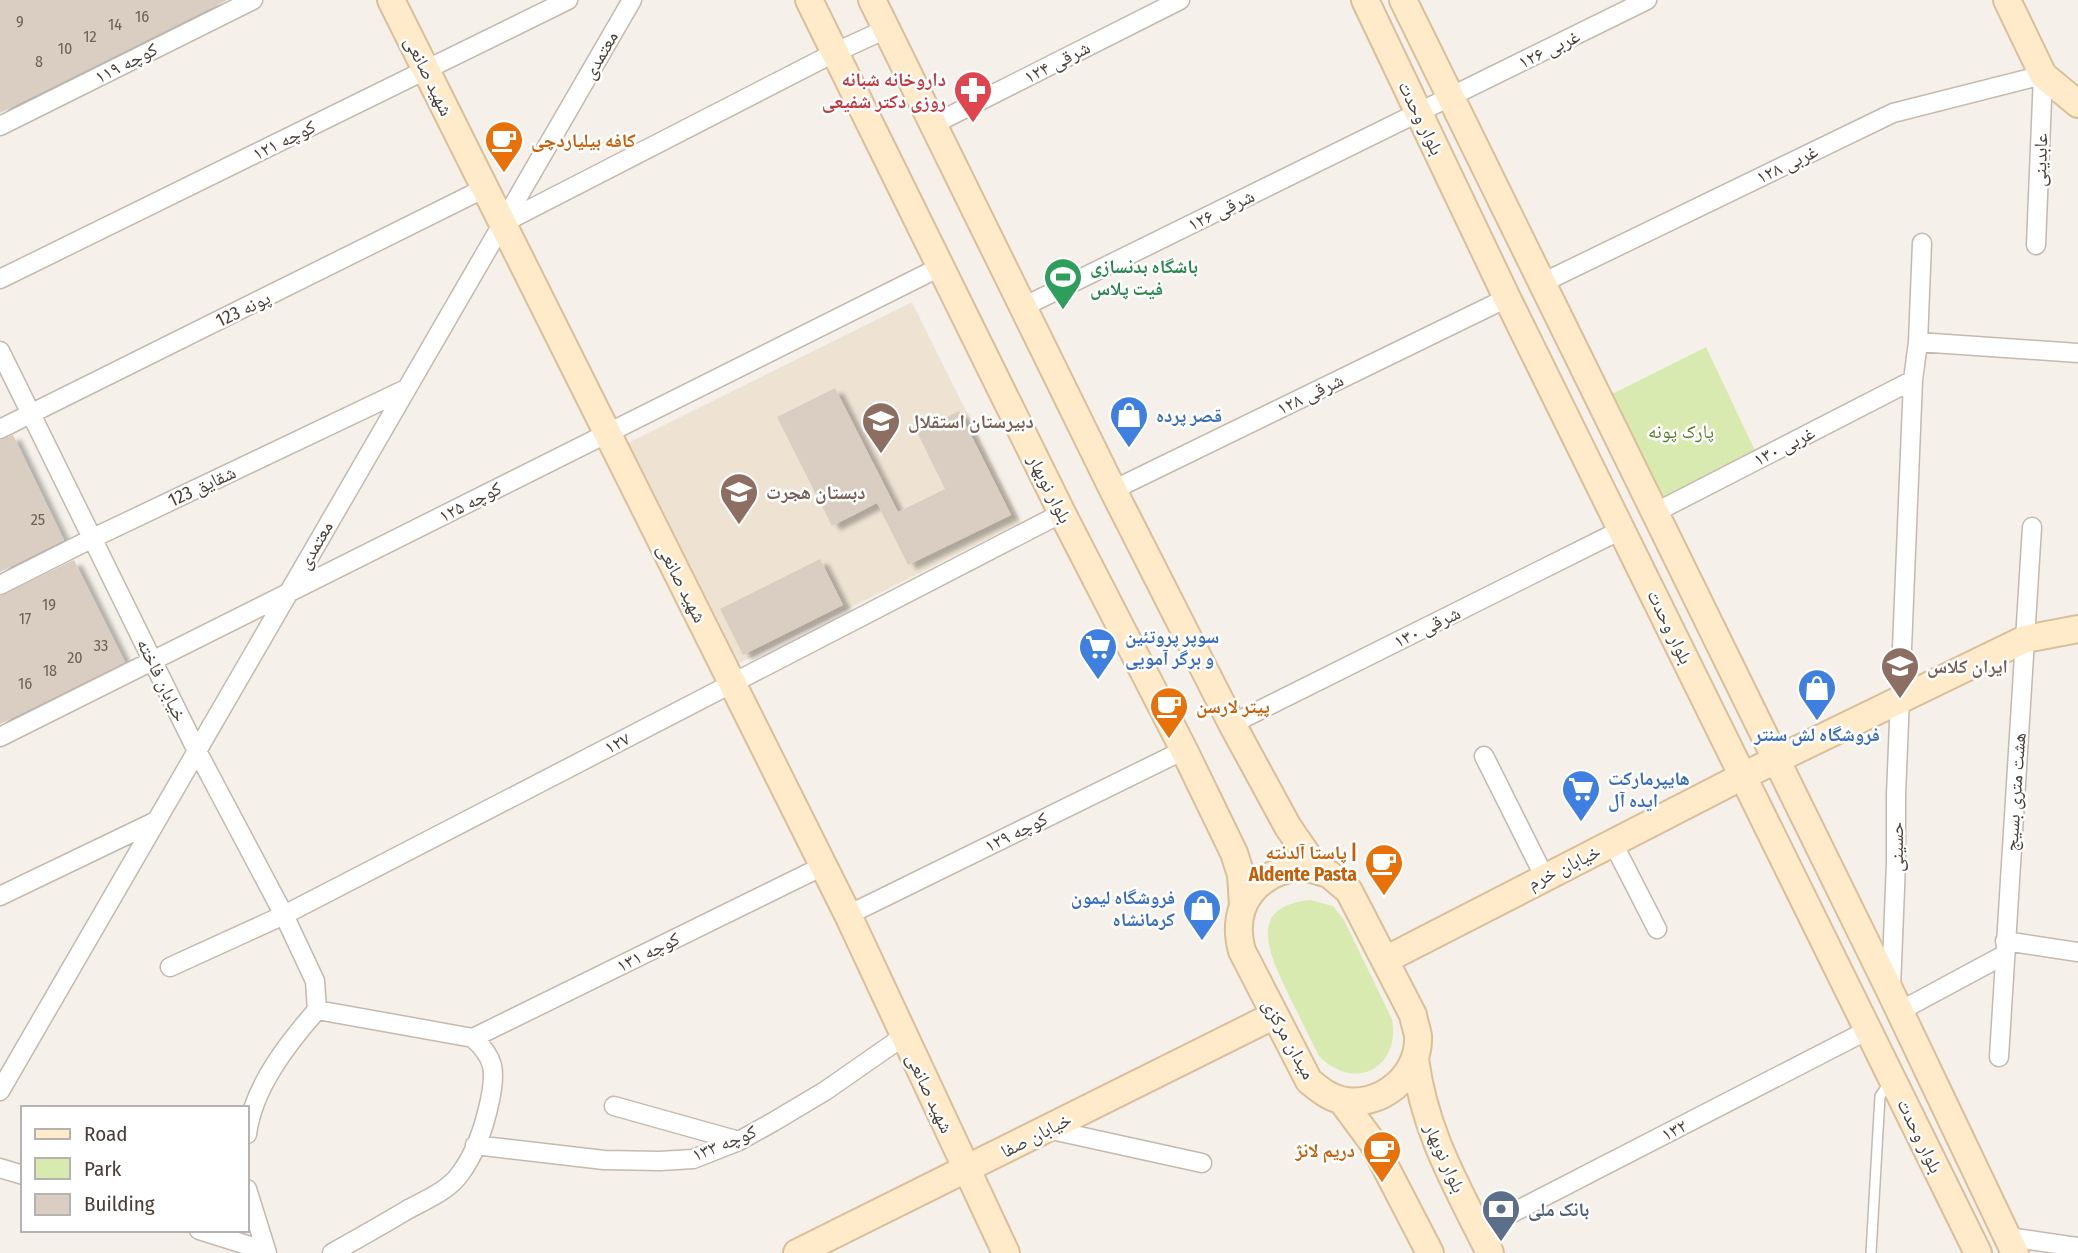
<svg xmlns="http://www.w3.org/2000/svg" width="2078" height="1253" font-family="'Fira Sans Condensed','Noto Naskh Arabic',sans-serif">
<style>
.education{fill:#eee3d3}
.green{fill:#d9eab1}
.building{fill:#dacdc1;filter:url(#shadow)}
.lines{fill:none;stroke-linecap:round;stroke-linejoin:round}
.lane-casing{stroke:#c4b9ae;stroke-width:12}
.street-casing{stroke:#c4b9ae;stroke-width:21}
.secondary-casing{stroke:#d9bf9a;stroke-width:30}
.lane{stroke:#fff;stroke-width:9}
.street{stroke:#fff;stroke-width:18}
.secondary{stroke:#ffeac9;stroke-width:26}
.labels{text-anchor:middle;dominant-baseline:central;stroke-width:5;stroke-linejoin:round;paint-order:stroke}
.number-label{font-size:16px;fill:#6d625a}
.street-label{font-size:19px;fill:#493f37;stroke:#fff}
.health-label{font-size:19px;font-weight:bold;fill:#be3a42;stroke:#fff;text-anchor:end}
.food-label{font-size:19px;font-weight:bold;fill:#c56008;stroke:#fff;text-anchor:start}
.leisure-label{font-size:19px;font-weight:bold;fill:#27864d;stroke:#fff;text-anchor:start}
.shop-label{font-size:19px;font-weight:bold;fill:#366cbe;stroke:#fff;text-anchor:start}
.education-label{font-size:19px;font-weight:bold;fill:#785e54;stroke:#fff;text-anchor:start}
.park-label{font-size:19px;fill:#557d28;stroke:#fff}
.service-label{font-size:19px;font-weight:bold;fill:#4e5e75;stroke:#fff;text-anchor:start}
</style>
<defs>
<filter id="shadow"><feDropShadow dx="8" dy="4.5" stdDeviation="2" flood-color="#0004"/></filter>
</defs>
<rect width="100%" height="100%" fill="#f5f0e9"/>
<path class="education" d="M912,302L1021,522L738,664L628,443Z"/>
<path class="green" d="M1706,347L1759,459L1656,512L1600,400Z
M1311,900L1333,906L1344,920L1392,1019C1401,1069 1353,1092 1319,1056C1309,1037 1300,1017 1290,998C1272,959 1242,906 1311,900Z"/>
<path class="building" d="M0,0H227L0,113Z
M835,388L898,512L945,489L917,432L959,411L1011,515L908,565L877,503L832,526L777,417Z
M13,435L64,540L0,572V440Z
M820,559L843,605L743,655L720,609Z
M74,560L125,662L0,724V596Z"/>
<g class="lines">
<defs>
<path id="lane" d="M1871,1253L1880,1096L1889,1083"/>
<path id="street" d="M934,124L1180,0
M0,126L253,0
M503,223L834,53L886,29
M0,279L568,0
M1542,283L1893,113L2043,75L2036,245
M1023,307L1647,0
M1918,342L2078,353
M0,351L196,749L284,915L315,981L317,1010
M0,429L485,188
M1113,490L1507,298
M1656,512L1913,380
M0,585L93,538L406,389
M1232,724L1621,530
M0,737L940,267
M1484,756L1544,876
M1613,843L1657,929
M0,896L156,821
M848,915L1184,750
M2005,941L2078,952
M170,967L284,915L1062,513
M1891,988L1896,863V795L1913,380L1918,342L1922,243
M1900,1011L2004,955
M473,1038L823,866
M1999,1057L2032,527
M0,1091L632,0
M614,1106L739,1141
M1047,1129L1202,1163
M247,1134C253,1088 287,1044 317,1010L473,1038C495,1058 496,1071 490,1100C485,1124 475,1154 460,1174C448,1191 425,1200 407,1210C382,1225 357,1239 332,1253
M475,1145L604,1160L660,1161L693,1159L739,1141L773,1122L825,1091L904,1036
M0,1168L23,1175
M247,1189L267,1253
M199,1230L266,1251
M1479,1230L1868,1030
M2008,1237L2078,1247"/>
<path id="secondary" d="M391,0L848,915L1006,1253
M809,0L1062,513L1184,750L1234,853L1241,875L1243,905
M872,0L1113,490L1232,724L1288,827L1317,869
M1365,0L1507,298L1978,1253
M1403,0L1891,993L2015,1253
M2007,0L2043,75L2078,104
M1304,867L1329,874L1349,891L1413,1015C1414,1022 1417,1029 1418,1036C1420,1076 1380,1109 1341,1100C1328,1097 1319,1089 1309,1081L1242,951C1229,904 1258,870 1304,867Z
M1385,960L1743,776L2025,639L2078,629
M1415,1059C1425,1134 1457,1186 1490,1253
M1342,1101L1373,1143L1430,1253
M797,1253L1275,1015"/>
</defs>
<use href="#lane" class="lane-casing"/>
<use href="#street" class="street-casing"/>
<use href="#secondary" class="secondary-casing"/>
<use href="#lane" class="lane"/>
<use href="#street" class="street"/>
<use href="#secondary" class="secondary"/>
</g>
<defs>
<symbol id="pharmacy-pin" viewBox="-11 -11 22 30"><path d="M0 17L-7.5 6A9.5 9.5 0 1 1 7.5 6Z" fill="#e0444e" stroke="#fff"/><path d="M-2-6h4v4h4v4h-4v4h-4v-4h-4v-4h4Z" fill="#fff"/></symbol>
<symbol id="cafe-pin" viewBox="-11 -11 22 30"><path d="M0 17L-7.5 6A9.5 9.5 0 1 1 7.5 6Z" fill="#e8710a" stroke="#fff"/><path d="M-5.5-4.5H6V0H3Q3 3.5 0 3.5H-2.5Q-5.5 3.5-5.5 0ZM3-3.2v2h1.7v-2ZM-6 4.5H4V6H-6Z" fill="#fff"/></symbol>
<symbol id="stadium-pin" viewBox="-11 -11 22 30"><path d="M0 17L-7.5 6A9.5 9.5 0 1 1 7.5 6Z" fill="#2e9e5b" stroke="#fff"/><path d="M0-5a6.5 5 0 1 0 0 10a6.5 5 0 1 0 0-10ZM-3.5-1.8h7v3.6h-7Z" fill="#fff"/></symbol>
<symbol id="shop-pin" viewBox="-11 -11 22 30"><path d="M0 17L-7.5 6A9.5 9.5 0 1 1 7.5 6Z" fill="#3f7fe0" stroke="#fff"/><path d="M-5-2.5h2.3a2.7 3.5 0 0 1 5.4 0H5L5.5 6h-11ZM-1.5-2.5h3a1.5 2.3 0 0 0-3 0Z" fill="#fff"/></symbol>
<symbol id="school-pin" viewBox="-11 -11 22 30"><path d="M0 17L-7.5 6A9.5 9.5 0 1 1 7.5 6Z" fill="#8d6e63" stroke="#fff"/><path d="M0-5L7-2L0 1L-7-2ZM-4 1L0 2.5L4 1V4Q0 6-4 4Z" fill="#fff"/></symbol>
<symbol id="supermarket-pin" viewBox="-11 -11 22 30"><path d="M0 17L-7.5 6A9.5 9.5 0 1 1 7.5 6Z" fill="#3f7fe0" stroke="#fff"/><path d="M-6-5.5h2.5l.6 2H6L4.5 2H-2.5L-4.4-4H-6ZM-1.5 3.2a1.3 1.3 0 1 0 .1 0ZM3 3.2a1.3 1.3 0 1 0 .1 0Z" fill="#fff"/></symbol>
<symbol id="university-pin" viewBox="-11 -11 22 30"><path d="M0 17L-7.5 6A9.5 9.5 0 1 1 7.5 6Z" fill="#8d6e63" stroke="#fff"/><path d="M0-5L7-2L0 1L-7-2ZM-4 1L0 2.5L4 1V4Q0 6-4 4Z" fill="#fff"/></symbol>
<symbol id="bank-pin" viewBox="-11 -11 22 30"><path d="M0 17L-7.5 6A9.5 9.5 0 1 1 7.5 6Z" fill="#5c6f8a" stroke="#fff"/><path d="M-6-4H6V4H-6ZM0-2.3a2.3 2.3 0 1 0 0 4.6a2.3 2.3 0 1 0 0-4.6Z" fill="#fff"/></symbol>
</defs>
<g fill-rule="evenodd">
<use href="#pharmacy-pin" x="951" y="68" width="44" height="60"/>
<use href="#cafe-pin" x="482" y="118" width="44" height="60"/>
<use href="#stadium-pin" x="1041" y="255" width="44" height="60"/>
<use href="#shop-pin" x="1107" y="393" width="44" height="60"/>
<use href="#school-pin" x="859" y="399" width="44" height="60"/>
<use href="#school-pin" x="717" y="470" width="44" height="60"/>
<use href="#supermarket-pin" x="1076" y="625" width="44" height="60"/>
<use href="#university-pin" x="1878" y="644" width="44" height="60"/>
<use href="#shop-pin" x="1795" y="666" width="44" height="60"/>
<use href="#cafe-pin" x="1147" y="684" width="44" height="60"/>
<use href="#supermarket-pin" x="1559" y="767" width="44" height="60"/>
<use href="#cafe-pin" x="1362" y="841" width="44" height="60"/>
<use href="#shop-pin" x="1180" y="886" width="44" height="60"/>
<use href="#cafe-pin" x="1360" y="1128" width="44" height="60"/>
<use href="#bank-pin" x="1479" y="1187" width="44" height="60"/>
</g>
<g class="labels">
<g class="number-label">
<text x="142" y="16">16</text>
<text x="20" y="21">9</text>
<text x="115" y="24">14</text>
<text x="90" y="36">12</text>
<text x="65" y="48">10</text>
<text x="39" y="61">8</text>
<text x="38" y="519">25</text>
<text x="49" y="604">19</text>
<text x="25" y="618">17</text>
<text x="101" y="645">33</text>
<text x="75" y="657">20</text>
<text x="50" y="670">18</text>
<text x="25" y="683">16</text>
</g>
<g class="street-label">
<text transform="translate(1549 49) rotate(-26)">۱۲۶ غربی</text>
<text transform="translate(600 55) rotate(-60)">معتمدی</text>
<text transform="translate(1057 62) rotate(-27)">۱۲۴ شرقی</text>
<text transform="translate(126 63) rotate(-27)">کوچه ۱۱۹</text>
<text transform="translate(429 76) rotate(64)">شهید صانعی</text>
<text transform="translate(1421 118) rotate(64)">بلوار وحدت</text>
<text transform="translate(284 140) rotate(-26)">کوچه ۱۲۱</text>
<text transform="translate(2040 160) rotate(-88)">عابدینی</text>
<text transform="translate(1787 164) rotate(-26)">۱۲۸ غربی</text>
<text transform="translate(1221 210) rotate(-26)">۱۲۶ شرقی</text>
<text transform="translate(243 309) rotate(-26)">123 پونه</text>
<text transform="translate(1310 394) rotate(-26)">۱۲۸ شرقی</text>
<text transform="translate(1784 446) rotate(-27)">۱۳۰ غربی</text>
<text transform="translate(202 486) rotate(-25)">123 شقایق</text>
<text transform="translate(1050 489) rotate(63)">بلوار نوبهار</text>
<text transform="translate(470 502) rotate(-27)">کوچه ۱۲۵</text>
<text transform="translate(315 545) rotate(-60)">معتمدی</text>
<text transform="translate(682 583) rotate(63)">شهید صانعی</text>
<text transform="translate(1427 627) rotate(-26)">۱۳۰ شرقی</text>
<text transform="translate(1670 627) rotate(64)">بلوار وحدت</text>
<text transform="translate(162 680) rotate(64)">خیابان فاخته</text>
<text transform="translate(617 743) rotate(-27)">۱۲۷</text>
<text transform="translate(2015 792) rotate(-86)">هشت متری بسیج</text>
<text transform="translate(1016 832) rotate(-26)">کوچه ۱۲۹</text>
<text transform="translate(1896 847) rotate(-90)">حسینی</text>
<text transform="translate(1564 867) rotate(-26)">خیابان خرم</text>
<text transform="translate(648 952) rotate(-26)">کوچه ۱۳۱</text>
<text transform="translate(1289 1039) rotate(61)">میدان مرکزی</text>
<text transform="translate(930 1093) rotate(65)">شهید صانعی</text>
<text transform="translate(1674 1130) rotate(-27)">۱۳۲</text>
<text transform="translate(1036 1135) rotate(-27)">خیابان صفا</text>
<text transform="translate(1920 1136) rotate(64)">بلوار وحدت</text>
<text transform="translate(724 1143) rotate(-22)">کوچه ۱۳۳</text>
<text transform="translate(1445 1158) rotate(66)">بلوار نوبهار</text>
</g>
<g class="health-label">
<text x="946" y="79">داروخانه شبانه<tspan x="946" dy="22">روزی دکتر شفیعی</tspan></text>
</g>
<g class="food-label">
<text x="531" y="140">کافه بیلیاردچی</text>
<text x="1196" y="706">پیتر لارسن</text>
<text x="1357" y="852" text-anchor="end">پاستا آلدنته |<tspan x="1357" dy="22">Aldente Pasta</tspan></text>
<text x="1355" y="1150" text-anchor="end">دریم لانژ</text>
</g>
<g class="leisure-label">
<text x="1090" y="266">باشگاه بدنسازی<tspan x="1090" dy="22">فیت پلاس</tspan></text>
</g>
<g class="shop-label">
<text x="1156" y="415">قصر پرده</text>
<text x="1125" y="636">سوپر پروتئین<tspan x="1125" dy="22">و برگر آمویی</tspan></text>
<text x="1817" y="734" text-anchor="middle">فروشگاه لش سنتر</text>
<text x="1608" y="778">هایپرمارکت<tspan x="1608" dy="22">ایده آل</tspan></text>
<text x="1175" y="897" text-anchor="end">فروشگاه لیمون<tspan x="1175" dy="22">کرمانشاه</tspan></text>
</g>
<g class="education-label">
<text x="908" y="421">دبیرستان استقلال</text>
<text x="766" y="492">دبستان هجرت</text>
<text x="1927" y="666">ایران کلاس</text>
</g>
<g class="park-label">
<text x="1681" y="431">پارک پونه</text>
</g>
<g class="service-label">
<text x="1528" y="1209">بانک ملی</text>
</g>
</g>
<rect x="21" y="1106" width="228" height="126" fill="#ffffff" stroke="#b6b2af" stroke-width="2"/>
<rect x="35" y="1129" width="35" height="10" fill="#ffeac9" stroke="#b6b2af" stroke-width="2"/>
<text x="84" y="1141" font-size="21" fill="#493f37">Road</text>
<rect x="35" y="1158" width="35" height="21" fill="#d9eab1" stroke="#b6b2af" stroke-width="2"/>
<text x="84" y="1176" font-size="21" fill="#493f37">Park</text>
<rect x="35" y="1194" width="35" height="21" fill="#dacdc1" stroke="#b6b2af" stroke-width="2"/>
<text x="84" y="1211" font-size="21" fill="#493f37">Building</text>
</svg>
